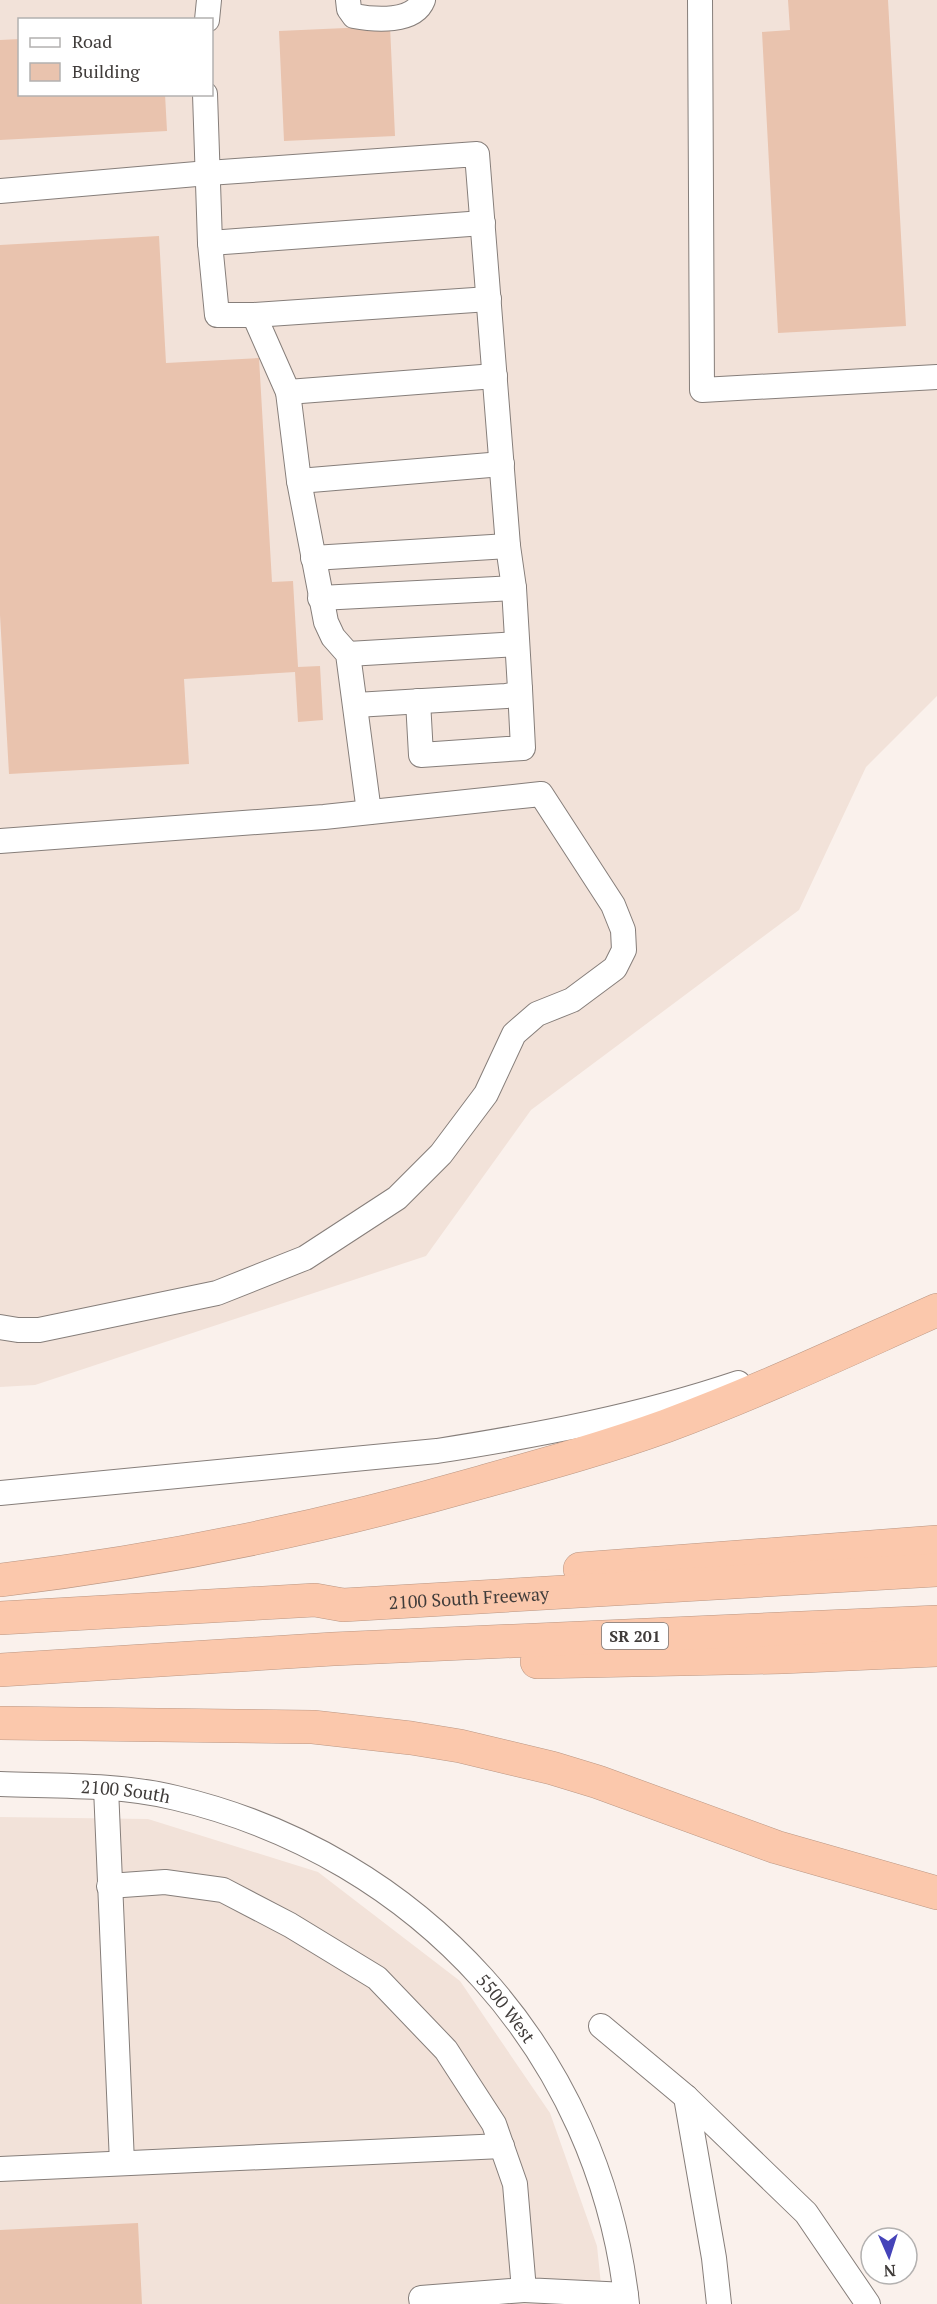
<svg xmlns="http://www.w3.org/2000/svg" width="937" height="2304" font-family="'PT Serif',serif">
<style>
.built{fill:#f2e2d9;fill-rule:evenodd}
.building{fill:#e9c3ae}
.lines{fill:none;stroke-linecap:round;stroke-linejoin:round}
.minor-casing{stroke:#867e7a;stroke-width:26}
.highway-casing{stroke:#ba9784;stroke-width:34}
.minor{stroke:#fff;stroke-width:24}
.highway{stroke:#fbc8ac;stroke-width:33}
.labels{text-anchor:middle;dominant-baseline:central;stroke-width:4.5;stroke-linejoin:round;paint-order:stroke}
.shield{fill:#fff;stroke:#797675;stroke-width:1.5}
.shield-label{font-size:16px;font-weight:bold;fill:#403c3a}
.street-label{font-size:18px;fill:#403c3a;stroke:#fff}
</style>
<rect width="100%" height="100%" fill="#faf1ec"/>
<path class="built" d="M0,0H937V696L866,767L799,910L531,1110L426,1256L35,1385L0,1387ZM20,20H212V94H20Z
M0,1817L148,1819L318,1872L460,1981L550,2113L597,2246L603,2304H0Z"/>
<path class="building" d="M788,0H888L906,326L778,333L762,32L790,30Z
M390,26L395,136L284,141L279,31Z
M20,39V94H165L167,131L0,140V40Z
M159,236L166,363L259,358L272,582L293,581L298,667L320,666L323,720L298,722L295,672L184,679L189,764L9,774L0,615V245Z
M138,2223L142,2304H0V2230Z"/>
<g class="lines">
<defs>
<g id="minor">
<path d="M348,0L349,9L354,16C375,20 414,23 423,0"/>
<path d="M700,0L702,390L937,377"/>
<path d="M207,20L209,0"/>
<path d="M205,94L210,243L217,315H254L288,392L299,481L326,622L333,637L348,654L369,812"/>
<path d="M0,191L208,173L477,154L508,546L514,588L520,689L516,694L506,696L356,705"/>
<path d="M210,243L483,223"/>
<path d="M254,315L489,299"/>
<path d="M288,392L495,376"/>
<path d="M299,481L502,464"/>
<path d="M313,558L508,546"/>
<path d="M320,598L514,588"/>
<path d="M348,654L517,644"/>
<path d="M418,701L421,755L523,748L520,689"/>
<path d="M0,841L324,817L541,794L613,905L623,930L624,950L615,968L572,1000L537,1014L514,1034L486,1094L441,1154L397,1198L305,1258L217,1293L39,1330H18L0,1327"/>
<path d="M0,1493L437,1451C539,1435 640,1416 738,1383"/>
<path id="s1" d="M0,1784C58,1786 119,1784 176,1798C420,1856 600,2053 627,2304"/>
<path d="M106,1788L122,2163"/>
<path d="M109,1886L165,1882L223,1890L290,1925L377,1978L446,2050L494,2124L515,2184L524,2290L626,2295"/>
<path d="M601,2026L686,2097L806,2213L868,2304"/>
<path d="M686,2097L714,2258L719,2304"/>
<path d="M0,2169L502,2146"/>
<path d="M422,2304L421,2298L524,2290"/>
</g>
<g id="highway">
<path d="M580,1569L937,1542"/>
<path d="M0,1580C163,1561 324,1527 482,1482C543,1465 605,1448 666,1426C758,1392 847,1350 937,1310"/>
<path id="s2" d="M0,1618L315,1600L343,1605L937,1570"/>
<path d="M537,1662L782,1657L937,1650"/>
<path d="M0,1670L333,1649L937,1622"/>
<path d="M0,1723L313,1727L411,1738L460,1746L552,1768L598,1782L776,1847L937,1893"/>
</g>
</defs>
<use href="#minor" class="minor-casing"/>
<use href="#highway" class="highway-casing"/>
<use href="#minor" class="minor"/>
<use href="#highway" class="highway"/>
</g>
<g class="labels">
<rect class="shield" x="602" y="1623" width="66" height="26" rx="4.5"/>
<g class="shield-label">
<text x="635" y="1636">SR 201</text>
</g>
<g class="street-label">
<text stroke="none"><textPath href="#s2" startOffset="470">2100 South Freeway</textPath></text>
<text stroke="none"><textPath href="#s1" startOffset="126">2100 South</textPath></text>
<text stroke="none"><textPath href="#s1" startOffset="576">5500 West</textPath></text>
</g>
</g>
<rect x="18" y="18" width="195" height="78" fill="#ffffff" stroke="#b3b1b0" stroke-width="1.5"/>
<rect x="30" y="38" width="30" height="9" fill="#ffffff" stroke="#b3b1b0" stroke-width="1.5"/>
<text x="72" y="48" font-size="18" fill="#403c3a">Road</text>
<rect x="30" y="63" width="30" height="18" fill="#e9c3ae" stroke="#b3b1b0" stroke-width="1.5"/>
<text x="72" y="78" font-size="18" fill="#403c3a">Building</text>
<g transform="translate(889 2256) rotate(177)"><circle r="28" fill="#ffffff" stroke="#b3b1b0" stroke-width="1.5"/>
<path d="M0-4.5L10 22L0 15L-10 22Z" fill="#4543b9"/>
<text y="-9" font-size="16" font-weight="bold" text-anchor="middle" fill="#403c3a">N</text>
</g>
</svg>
